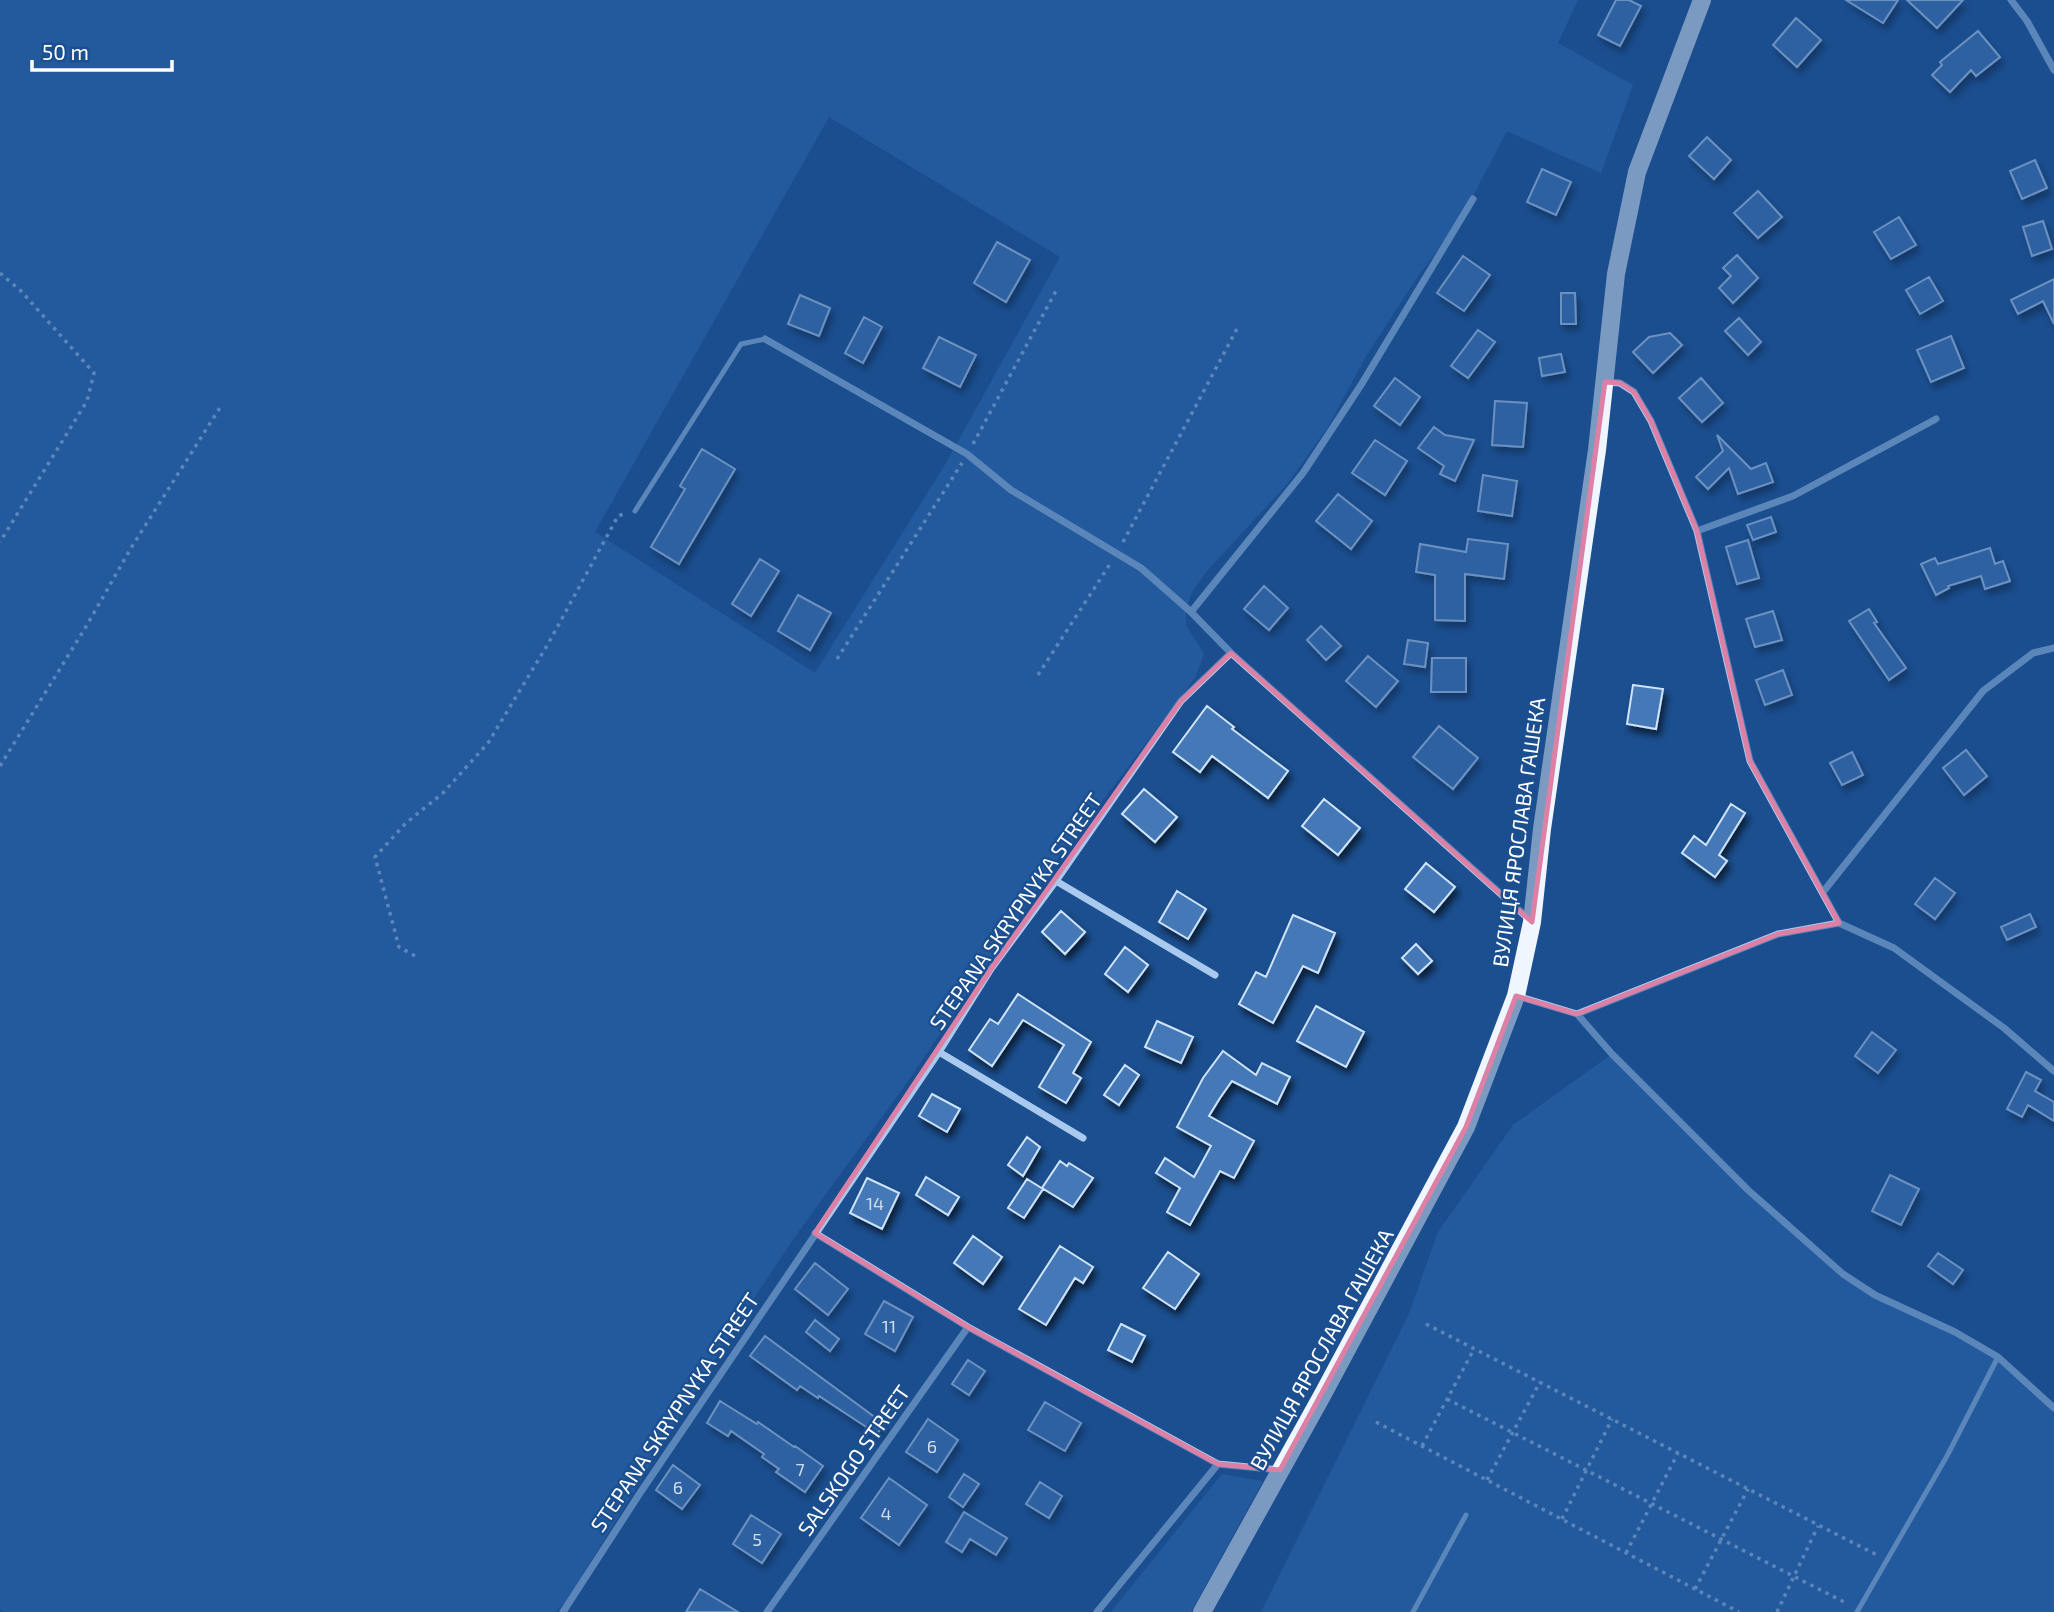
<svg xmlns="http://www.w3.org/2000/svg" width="2054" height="1612" font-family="'Exo 2',sans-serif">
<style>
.green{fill:#2e69ad;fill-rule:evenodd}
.building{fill:#4478b7;stroke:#cfe3fa;stroke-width:2;filter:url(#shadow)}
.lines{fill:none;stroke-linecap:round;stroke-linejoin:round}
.path{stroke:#a9c9ee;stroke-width:3.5;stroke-dasharray:3.5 5;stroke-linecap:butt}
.lane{stroke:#a9c9ee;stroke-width:5}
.street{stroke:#a9c9ee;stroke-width:7}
.primary{stroke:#f0f6ff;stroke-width:18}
.marked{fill:none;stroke:#dd80a5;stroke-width:5;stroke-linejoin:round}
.labels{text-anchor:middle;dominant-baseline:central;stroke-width:5;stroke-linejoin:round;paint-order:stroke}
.number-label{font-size:18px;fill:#d0dded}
.street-label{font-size:21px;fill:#fff;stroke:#1b4f8f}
</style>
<defs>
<filter id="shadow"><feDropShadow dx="3.5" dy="6" stdDeviation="3.5" flood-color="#0009"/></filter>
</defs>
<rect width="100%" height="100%" fill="#1b4f8f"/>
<path class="green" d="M0,0H1578L1558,43L1633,85L1601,173L1507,131L1461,219L1416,279L1365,358L1328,427L1288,483L1208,570L1192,592L1186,608V625L1204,654L1195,678L1048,873L911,1077L799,1231L738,1322L567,1600L556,1612H4L0,1610ZM829,117L1060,257L946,463L815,673L595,532Z
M1612,1054L1748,1190L1843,1274L1875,1295L1998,1357L2054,1408V1612H1261L1408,1316L1438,1232L1513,1125Z
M1222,1474L1263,1481L1191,1612H1111Z"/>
<path class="building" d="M1616,0H1629L1641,6L1620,46L1598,35Z
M1846,0H1898L1883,23Z
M1907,0H1963L1937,28Z
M1796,18L1821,40L1797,67L1773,45Z
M1978,31L2000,57L1976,76L1971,70L1950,92L1932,75L1942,65L1940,62Z
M1707,137L1731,160L1714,179L1689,156Z
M2035,160L2047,188L2022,199L2010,171Z
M1542,169L1571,182L1556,215L1527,202Z
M1758,191L1782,217L1758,238L1734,213Z
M1899,217L1916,245L1891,259L1874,232Z
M2043,221L2052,249L2032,256L2023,227Z
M997,242L1030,260L1006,302L974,283Z
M1737,255L1758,278L1733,303L1719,288L1731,276L1723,268Z
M1463,256L1490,275L1464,311L1437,293Z
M1929,277L1943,301L1920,314L1906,290Z
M2054,279V324L2043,301L2018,314L2011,300Z
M1561,293H1575L1576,324H1561Z
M800,295L830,308L819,336L788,324Z
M864,317L882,327L863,363L845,353Z
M1739,318L1761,342L1748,355L1725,331Z
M1478,330L1495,342L1468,378L1451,366Z
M1670,333L1682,345L1653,373L1633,352L1649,337Z
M1951,336L1964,368L1931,382L1917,350Z
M939,337L976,355L960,387L923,368Z
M1561,354L1565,372L1542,376L1539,358Z
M1395,378L1420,397L1400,425L1374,406Z
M1701,378L1723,403L1702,422L1679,398Z
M1495,401L1527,403L1523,447L1492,445Z
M1434,427L1445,435L1474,440L1455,481L1440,474L1444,466L1418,448Z
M1717,435L1751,469L1766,463L1773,482L1738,494L1729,468L1708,489L1696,477L1723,451Z
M1375,440L1407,461L1385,495L1352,473Z
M702,449L735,469L679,564L651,547L685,489L680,486Z
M1483,475L1517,481L1512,516L1478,511Z
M1338,494L1372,521L1351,549L1316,521Z
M1771,517L1776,532L1753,540L1747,525Z
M1468,539L1508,544L1504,579L1465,574V621L1435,620V575L1416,572L1420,544L1466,552Z
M1748,540L1759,578L1737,584L1726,547Z
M1990,548L1995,564L2003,561L2010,581L1985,589L1981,576L1948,586L1949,588L1936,595L1921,564L1935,558L1938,564Z
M760,559L779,571L751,616L732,604Z
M1264,586L1288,608L1269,630L1244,609Z
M798,595L831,613L810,650L778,631Z
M1869,609L1877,622L1874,623L1906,668L1889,680L1849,621Z
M1773,611L1782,640L1755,647L1746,619Z
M1321,626L1341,646L1326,660L1307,640Z
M1408,640L1428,643L1425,667L1404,664Z
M1368,656L1398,681L1376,707L1346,681Z
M1432,658H1466V692H1431Z
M1783,670L1792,695L1765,705L1756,680Z
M1633,685L1663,689L1656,729L1627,724Z
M1207,706L1234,727L1232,729L1288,771L1268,798L1212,756L1200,772L1173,752Z
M1439,726L1478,758L1453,789L1413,757Z
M1966,750L1987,776L1964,795L1943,768Z
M1852,752L1863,775L1842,785L1830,763Z
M1144,789L1177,817L1155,842L1122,814Z
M1324,799L1360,828L1338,855L1302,826Z
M1731,804L1745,813L1719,855L1727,861L1715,877L1682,853L1694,836L1706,845Z
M1426,863L1455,887L1434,912L1405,889Z
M1935,878L1955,893L1935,919L1915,904Z
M1177,891L1206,909L1188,939L1159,922Z
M1061,911L1085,932L1065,954L1042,932Z
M2030,914L2036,927L2007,940L2001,927Z
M1293,915L1335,933L1318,973L1303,966L1273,1023L1239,1004L1256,972L1266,977Z
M1416,944L1432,961L1418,974L1402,958Z
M1125,947L1148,965L1128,992L1105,974Z
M1018,994L1091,1042L1073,1073L1081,1078L1066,1103L1039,1087L1064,1045L1023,1020L992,1066L969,1050L990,1019L998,1024Z
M1316,1006L1364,1032L1346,1067L1297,1041Z
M1157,1021L1193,1037L1181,1063L1145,1047Z
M1872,1032L1896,1050L1878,1073L1855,1056Z
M1223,1051L1256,1075L1262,1063L1290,1077L1277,1104L1232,1081L1220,1098L1209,1116L1254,1141L1234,1178L1220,1171L1190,1225L1167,1212L1180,1188L1156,1173L1165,1158L1194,1177L1211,1146L1177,1127L1203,1078Z
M1125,1065L1139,1075L1119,1105L1104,1095Z
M2026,1072L2041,1080L2035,1091L2054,1102V1121L2028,1105L2022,1117L2007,1109Z
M932,1094L960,1109L947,1132L919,1116Z
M1027,1137L1040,1147L1023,1176L1008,1165Z
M1060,1161L1067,1166L1069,1163L1093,1178L1073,1207L1042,1188Z
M1890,1175L1919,1189L1901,1225L1872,1211Z
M926,1177L959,1197L948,1215L916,1195Z
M867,1178L899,1193L882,1229L850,1213Z
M1027,1179L1043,1189L1024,1218L1008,1208Z
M973,1236L1002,1257L983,1284L954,1263Z
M1060,1246L1093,1267L1083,1283L1075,1278L1046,1325L1019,1309Z
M1168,1252L1199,1274L1175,1309L1143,1288Z
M1938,1253L1963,1270L1953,1284L1928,1266Z
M815,1263L848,1289L828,1315L795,1289Z
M884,1301L913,1317L895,1351L865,1334Z
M815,1320L839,1339L830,1351L806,1332Z
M1121,1324L1145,1336L1132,1362L1108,1350Z
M765,1336L884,1424L877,1434L819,1396L818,1398L800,1386L797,1390L750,1356Z
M968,1360L985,1371L969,1395L952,1384Z
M720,1401L757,1424L758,1422L794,1447L795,1446L823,1466L805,1492L776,1472L779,1469L762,1457L764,1454L731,1431L728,1436L707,1423Z
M1045,1402L1081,1423L1065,1451L1028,1430Z
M928,1419L958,1440L937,1472L906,1452Z
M673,1465L700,1485L682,1509L656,1490Z
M964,1474L979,1484L963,1507L949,1497Z
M889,1478L927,1505L899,1545L861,1518Z
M1040,1482L1062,1496L1049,1518L1026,1504Z
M964,1512L1007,1538L996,1555L970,1539L962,1552L946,1542Z
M751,1515L781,1534L762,1563L733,1544Z
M700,1589L738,1612H686Z"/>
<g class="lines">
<path class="path" d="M0,273L21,291L94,373L87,401L0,542
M973,444L1057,289
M1123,542L1239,325
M837,659L962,463
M1038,675L1110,564
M0,766L87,625L131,548L221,406
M415,956L399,947L375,857L406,823L443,793L488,743L548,644L618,516L626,513
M1426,1324L1879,1556
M1447,1399L1848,1604
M1376,1422L1739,1612
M1422,1446L1474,1349
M1487,1480L1540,1382
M1562,1519L1612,1419
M1626,1553L1678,1453
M1695,1589L1748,1489
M1777,1612L1818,1526"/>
<path class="lane" d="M635,511L741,344L765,339
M1413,1612L1466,1515
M1857,1612L1947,1456L1998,1357"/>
<path class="street" d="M2011,0L2027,21L2054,70
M1473,199L1361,385L1303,473L1191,612L1231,653L1531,921
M765,339L967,454L1011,490L1141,568L1191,612
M1605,382L1620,383L1634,392L1651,421L1697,531L1750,761L1839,923
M1697,531L1793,496L1936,419
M1056,881L1215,975
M1823,892L1983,691L2033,653L2054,648
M1517,996L1577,1014L1778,934L1839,923L1894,948L2004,1028L2054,1071
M1577,1014L1612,1054L1748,1190L1843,1274L1875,1295L1955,1332L1998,1357L2054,1408
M939,1052L1083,1138
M815,1233L968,1327L1218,1464L1280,1470
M563,1612L640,1493L939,1052L991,969L1056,881L1181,701L1231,653
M767,1612L968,1327
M1097,1612L1218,1464"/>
<path class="primary" d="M1202,1612L1323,1394L1466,1127L1516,996L1532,922L1542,829L1597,450L1616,274L1637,172L1702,0"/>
</g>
<path d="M0 0H2054V1612H0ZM1605,382L1620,383L1634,392L1651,421L1697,531L1750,761L1839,923L1778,934L1577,1014L1516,996L1466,1127L1280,1470L1218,1464L968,1327L815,1233L991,969L1181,701L1231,653L1532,922Z" fill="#1b4f8f" fill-opacity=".55" fill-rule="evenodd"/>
<path class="marked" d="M1605,382L1620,383L1634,392L1651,421L1697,531L1750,761L1839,923L1778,934L1577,1014L1516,996L1466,1127L1280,1470L1218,1464L968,1327L815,1233L991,969L1181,701L1231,653L1532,922Z"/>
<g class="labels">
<g class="number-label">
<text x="875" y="1203">14</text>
<text x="889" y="1326">11</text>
<text x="932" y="1446">6</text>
<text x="800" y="1469">7</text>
<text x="678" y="1487">6</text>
<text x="886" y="1513">4</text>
<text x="757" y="1539">5</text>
</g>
<g class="street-label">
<text transform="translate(1518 832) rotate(-82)">ВУЛИЦЯ ЯРОСЛАВА ГАШЕКА</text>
<text transform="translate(1015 911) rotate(-55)">STEPANA SKRYPNYKA STREET</text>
<text transform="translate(1321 1349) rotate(-61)">ВУЛИЦЯ ЯРОСЛАВА ГАШЕКА</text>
<text transform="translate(674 1412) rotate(-56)">STEPANA SKRYPNYKA STREET</text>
<text transform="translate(853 1460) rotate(-55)">SALSKOGO STREET</text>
</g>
</g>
<path d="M32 60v10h140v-10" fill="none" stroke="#ffffff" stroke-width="3.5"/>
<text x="42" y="60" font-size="21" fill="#ffffff" stroke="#1b4f8f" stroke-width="5" paint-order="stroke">50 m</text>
</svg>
